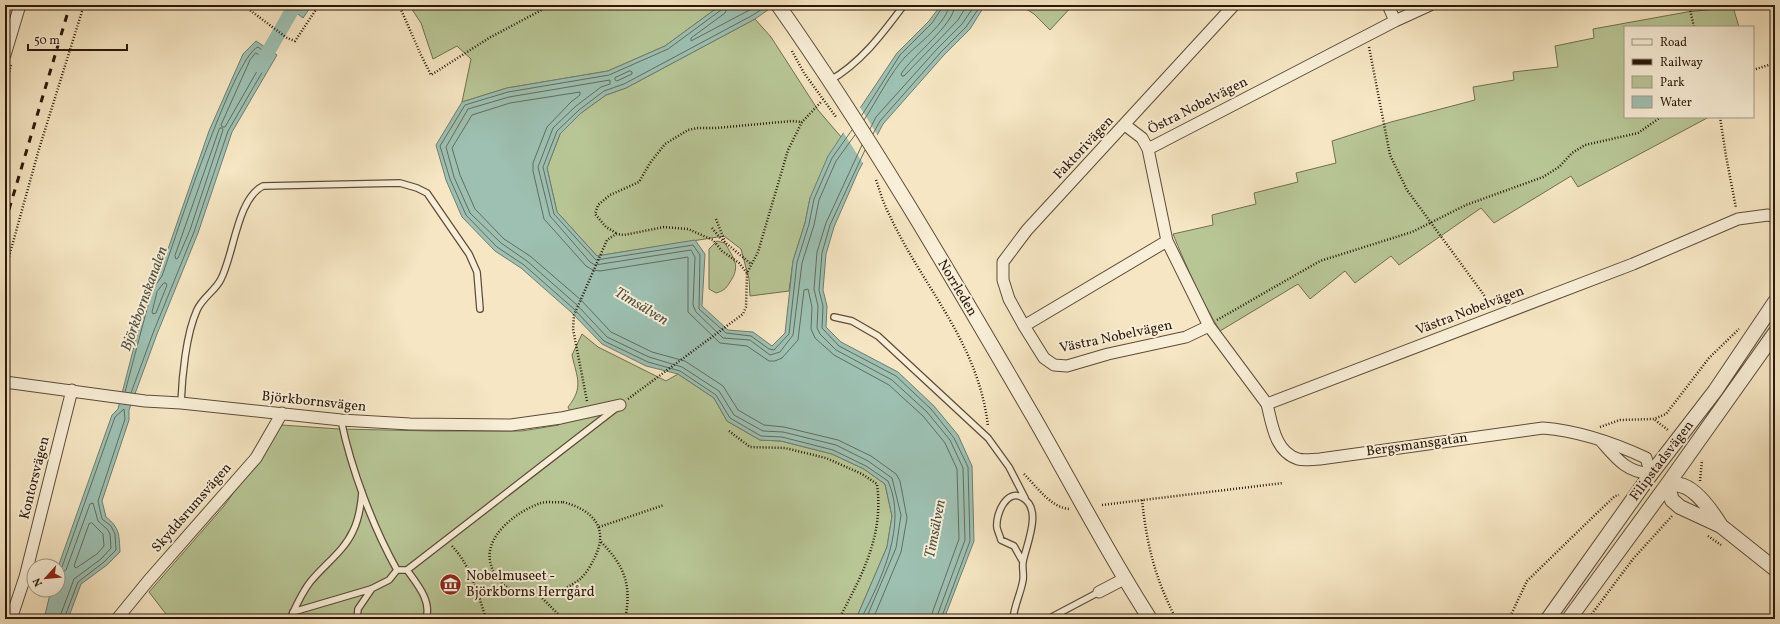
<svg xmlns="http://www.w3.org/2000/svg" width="1780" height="624" font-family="Vollkorn,serif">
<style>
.green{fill:#b8c696;stroke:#716f50}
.water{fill:#9dc0b2;stroke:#6f7d6f}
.pier{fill:#f6e6c3}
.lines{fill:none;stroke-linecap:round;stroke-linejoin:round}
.shore{stroke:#646c5e;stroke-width:1}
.canal{stroke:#9dc0b2;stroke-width:14}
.service-casing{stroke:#5d4c38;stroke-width:8}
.minor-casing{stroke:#5d4c38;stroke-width:13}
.tertiary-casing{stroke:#5d4c38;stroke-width:16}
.path{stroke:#2a180a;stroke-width:2.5;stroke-dasharray:1 2;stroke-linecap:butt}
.service{stroke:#f9efd8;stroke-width:5.5}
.minor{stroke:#f9efd8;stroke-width:11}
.tertiary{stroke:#f9efd8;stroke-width:14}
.rail{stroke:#2a180a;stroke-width:3;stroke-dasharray:7 7;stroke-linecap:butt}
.labels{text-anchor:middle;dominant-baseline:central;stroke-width:4;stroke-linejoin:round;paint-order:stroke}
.street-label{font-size:14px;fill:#2a180a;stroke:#f9efd8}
.poi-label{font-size:14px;fill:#2a180a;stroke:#f9efd8;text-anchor:start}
.water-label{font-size:15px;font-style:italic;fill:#525345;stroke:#f9efd8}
</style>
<rect width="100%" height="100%" fill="#f6e6c3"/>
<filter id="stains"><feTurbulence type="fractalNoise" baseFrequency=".005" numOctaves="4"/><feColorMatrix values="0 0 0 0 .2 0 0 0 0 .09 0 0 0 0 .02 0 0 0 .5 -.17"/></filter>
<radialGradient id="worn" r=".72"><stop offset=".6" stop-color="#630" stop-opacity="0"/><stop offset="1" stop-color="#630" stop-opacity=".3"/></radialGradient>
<path class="green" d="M409,5H721L665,46L608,71L507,88L462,102L471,59L457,46L433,59L421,23Z
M1020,5H1073L1050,30L1034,14Z
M1733,7L1739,27H1625V117H1709L1578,187L1571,176L1494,223L1481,208L1399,265L1391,256L1355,283L1345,271L1310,299L1298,284L1220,331C1201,300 1187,268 1173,234L1213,225L1212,215L1256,204L1254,193L1298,182L1296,173L1336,163L1332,141L1391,122L1475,100L1473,87L1514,80L1513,72L1558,67L1555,46L1594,38L1593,29L1687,12Z
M755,19L771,37L818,110L842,138L810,198L805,223L793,261L789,291L750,296L749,279L741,249L724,236L597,256L557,212L547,168L560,134L581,113L606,95L626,88Z
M717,241L725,243C734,259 741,266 730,282C726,289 723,291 716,293L709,289V249Z
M582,334L598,347L666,381L678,374L714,398L727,421L760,440L781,441L832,454L864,469L885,484L892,516L887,547L856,619H168L169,618L149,592L224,506L282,425L339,429L432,431H522L559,425V420L573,417L568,407C584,387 577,378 572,355Z"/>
<path class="water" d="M292,5H312L303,18L290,8Z
M721,5H775L755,19L626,88L606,95L581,113L560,134L547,168L557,212L597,256L695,240L705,254L702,306L728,330L753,332L772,346L785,333L793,261L805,223L810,198L828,156L897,53L929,21L941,5H985L970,29L944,55L883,124L858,172L834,227L826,254L823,290L827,306L826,327L841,342L898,372L934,406L958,435L972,466L974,541L944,619H856L887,547L892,516L885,484L864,469L832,454L781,441L760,440L727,421L714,398L678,374L646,366L602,344L571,312L521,268L495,251L462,217L446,180L436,145L462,102L507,88L608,71L665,46Z
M256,41L277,55L232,132L198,233L157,334L129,410V420L102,501L106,517C120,528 119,535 120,552L107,565L81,584L68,619H44L51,590H58V567L112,415L118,409L149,288L159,275L209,131L243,54Z"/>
<path class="pier" d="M860,107L878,136L864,165L843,132Z"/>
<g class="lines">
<path class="shore" d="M722,5L721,10L668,49L609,75L508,92L465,105L440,146L450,179L466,215L497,247L524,265L574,309L604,341L648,362L680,371L716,395L730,418L761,436L782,437L833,450L866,466L888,481C908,525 881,580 861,619
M728,5L725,13L691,38V41L759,5
M768,5L753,15L624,84L604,91L579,110L557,131L543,167L554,214L596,260L693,245L700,255L699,309L726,333L751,336L769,349L774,350L789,334L797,262L809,224L814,199L832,158L852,130
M955,5C954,25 913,55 901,74L902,76H904L958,20L967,5
M256,53L263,57L264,59L225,127H222L221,125L250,60Z
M630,71L632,72V74L617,81L615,80V78Z
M862,115L900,55L932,23L944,5
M864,120C876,102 891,72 905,57C917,45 948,22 949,5
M220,128H222L223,130L190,230L178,258L176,259L175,256Z
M870,129L876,117L937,49L962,24L975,5
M873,134L880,121L941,52L966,27L981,5
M855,135L836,161L819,200L814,225L802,263L793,335L780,352L770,355L750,340L723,338L696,312L693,305L695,257L691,250L595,265L590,262L550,216L538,167L553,128L576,106L601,87L610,84V80L509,97L468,109L446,147L454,177L470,213L501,243L527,261L577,305L607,337L649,357L682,367L719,391L734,415L763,431L783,432L836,445L868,461L892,478L901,515L896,548L866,619
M862,145L826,223L817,252L814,289L818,306L817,328L820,334L836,350L892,380L927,412L950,440L963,468L965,540L936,619
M865,150L830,225L822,253L819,290L823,306L822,328L839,346L896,376L931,409L954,438L968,467L970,541L941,619
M164,283H166L167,285L156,313L153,314L152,312L157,292Z
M125,392L152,290L162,276C174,242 233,57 258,47L271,57L228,131L194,232L153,333L131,393
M92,523L103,534L104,546L97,554L76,568L74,566L89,524Z
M58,570L62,567L115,417L124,409L125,419L98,501L102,519L111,526L115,534L116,550L104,562L78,582L64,619
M58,575L66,570L90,504L93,503L98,521L107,529L110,534L111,548L101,559L74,579L59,619
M873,619L901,552L907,518L900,481L896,474L871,456L838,440L784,427L764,425L738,410L723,386L685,361L652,352L611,332L581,300L530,256L504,239L475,209L460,175L452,148L472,115L510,103L580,92V95L571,102L547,127L533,163V171L544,219L586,266L593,270L600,271L688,257V312L720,343L747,346L769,361H775L782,358L798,340L804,290L808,289L812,307L811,329L815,338L834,355L889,385L923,416L945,443L957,469L959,539L930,619"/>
<path class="canal" d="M260,66L295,5"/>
<defs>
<path id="service" d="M829,81C861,63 883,33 904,5
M834,317L852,321L878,336L988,438L1009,467L1025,498
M181,403C182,377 186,334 197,310C202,298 216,290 221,279C234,254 237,199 263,186L400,183L417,188L427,193L469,254L477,272L480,309
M341,420C351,469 373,527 397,570H407L615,409
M407,570C417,584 432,601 426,619
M293,612L371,589L389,580L397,570
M290,619C296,606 302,592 311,581C325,564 344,551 353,531C359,519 361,505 362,492
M357,619L358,609L371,590
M1013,619C1014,606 1021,593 1023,580C1024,574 1022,568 1023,562C1026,545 1043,510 1023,498C1007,487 995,515 997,528C998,532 1000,536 1001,540L1014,546L1023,562
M1048,619L1099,592"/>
<path id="minor" d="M1388,5L1395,21
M5,55L20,5
M1125,125L1142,138L1148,149
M1167,241L1209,326L1267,404L1633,264L1738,219L1768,215L1775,217
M1024,326L1167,241L1148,149L1395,21L1430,5
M1209,326L1186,337L1108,354L1067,366L1054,365L1044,358L1024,326L1009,299L1003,280V262L1027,230L1234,5
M5,382L145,401L181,403L341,420L410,424L511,425L561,418L620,405
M1267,404C1272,424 1275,452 1298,459C1304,461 1313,459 1320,459L1543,428C1579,431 1614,443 1646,458L1651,474C1626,472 1617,459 1601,441
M1099,592L1124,579
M11,619L25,577L72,390
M117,619L148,581L256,458L282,413"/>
<path id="tertiary" d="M778,5C871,137 952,277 1033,416C1072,484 1108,554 1150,619
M1667,485L1672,500L1680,507L1721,526L1775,569
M1667,485C1671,485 1677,484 1680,485C1696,488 1713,513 1721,526
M1548,619L1651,474L1715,391L1775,302
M1569,619L1667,485L1775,333"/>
</defs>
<use href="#service" class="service-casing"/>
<use href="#minor" class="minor-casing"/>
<use href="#tertiary" class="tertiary-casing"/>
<path class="path" d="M243,5L287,38L295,41L319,5
M399,5L421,55L431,75L489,38L551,5
M1689,5L1694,27
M1369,47L1390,155L1407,190L1492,306
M792,51L804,73L836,117
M1753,70L1775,63
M5,86L11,65
M1720,117L1726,156L1736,208
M876,180C880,191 883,203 889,214C923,288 978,341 988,426
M716,219L725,242
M712,228L721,239L751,264
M616,233L606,227L595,214L598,205L610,195L639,182L650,163L665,144L688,130L698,128H716L792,121L802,122
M5,271L39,149L84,5
M1217,320L1320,261L1412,232L1466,205L1543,177L1559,167L1572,153L1585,145L1638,133L1661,117
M628,399L743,314L746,307L747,273L758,252L788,150L802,122L822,101
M587,401L573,329L574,315L607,240L616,234L624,235L664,227L688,229L713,240L722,251L739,263L747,273
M1655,420L1668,430
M1600,427L1620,420L1654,419L1666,414L1709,358L1739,329
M729,431L750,447L785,448L826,458L862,474L877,484C884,536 862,575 839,619
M1024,474C1037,487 1051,508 1070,509
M1700,481L1702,460
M1142,500C1147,546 1155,578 1176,619
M563,502C593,510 610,528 594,559C591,565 586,574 580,579C560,596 526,599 504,585C497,580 493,572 491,565C482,537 517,511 541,503C548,501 556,503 563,502Z
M1102,505L1283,483
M599,527L664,505
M1708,536L1721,545
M601,542C625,566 632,586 625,619
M452,546C471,566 478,594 486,619
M538,594L563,619
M1509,619L1527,581L1598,512L1615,496L1619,495
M1588,619L1633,559L1672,516"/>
<use href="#service" class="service"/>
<use href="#minor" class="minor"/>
<use href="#tertiary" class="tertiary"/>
<path class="rail" d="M5,223L70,5"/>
</g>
<defs>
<symbol id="museum-disc" viewBox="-11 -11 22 22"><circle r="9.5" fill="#8f2418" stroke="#f9efd8"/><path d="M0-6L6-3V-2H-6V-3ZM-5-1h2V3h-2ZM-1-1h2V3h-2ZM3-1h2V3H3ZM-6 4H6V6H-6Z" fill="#fff"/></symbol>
</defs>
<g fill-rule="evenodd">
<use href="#museum-disc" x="438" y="572" width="25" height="25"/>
</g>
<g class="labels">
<g class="street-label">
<text transform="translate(1198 106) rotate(-27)">Östra Nobelvägen</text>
<text transform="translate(1084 148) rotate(-47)">Faktorivägen</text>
<text transform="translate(957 288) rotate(59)">Norrleden</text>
<text transform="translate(1470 311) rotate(-21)">Västra Nobelvägen</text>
<text transform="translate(1116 337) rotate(-12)">Västra Nobelvägen</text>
<text transform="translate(314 402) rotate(6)">Björkbornsvägen</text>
<text transform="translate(1417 445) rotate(-8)">Bergsmansgatan</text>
<text transform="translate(1662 461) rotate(-53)">Filipstadsvägen</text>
<text transform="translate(35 478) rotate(-76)">Kontorsvägen</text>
<text transform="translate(192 508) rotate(-49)">Skyddsrumsvägen</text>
</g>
<g class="poi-label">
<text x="466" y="576">Nobelmuseet -<tspan x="466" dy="16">Björkborns Herrgård</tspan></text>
</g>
<g class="water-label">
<text transform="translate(145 299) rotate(-70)">Björkbornskanalen</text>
<text transform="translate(641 307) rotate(31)">Timsälven</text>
<text transform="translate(936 529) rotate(-79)">Timsälven</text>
</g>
</g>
<rect width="1780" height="624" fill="none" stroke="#f6e6c3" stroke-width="20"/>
<rect x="6" y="6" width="1768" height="612" fill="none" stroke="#2a180a" stroke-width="2"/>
<rect x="10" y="10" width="1760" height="604" fill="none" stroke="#2a180a"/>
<rect x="1624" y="26" width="130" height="92" fill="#f9efd8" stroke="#a69986"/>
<rect x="1632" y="39" width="20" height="6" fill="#f9efd8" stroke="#a69986"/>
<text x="1660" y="46" font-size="12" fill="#2a180a">Road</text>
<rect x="1632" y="59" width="20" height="6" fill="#2a180a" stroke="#a69986"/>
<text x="1660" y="66" font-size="12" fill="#2a180a">Railway</text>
<rect x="1632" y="76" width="20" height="12" fill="#b8c696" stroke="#a69986"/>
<text x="1660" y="86" font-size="12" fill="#2a180a">Park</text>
<rect x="1632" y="96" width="20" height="12" fill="#9dc0b2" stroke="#a69986"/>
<text x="1660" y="106" font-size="12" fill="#2a180a">Water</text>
<g transform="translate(46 578) rotate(243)"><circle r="19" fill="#f9efd8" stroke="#a69986"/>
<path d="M0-3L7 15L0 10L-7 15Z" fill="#8f2418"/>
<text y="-6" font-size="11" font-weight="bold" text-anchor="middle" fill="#2a180a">N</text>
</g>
<path d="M28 44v6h99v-6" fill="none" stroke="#2a180a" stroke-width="2"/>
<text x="34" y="44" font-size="12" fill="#2a180a" stroke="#f9efd8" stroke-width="3" paint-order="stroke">50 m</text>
<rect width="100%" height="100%" filter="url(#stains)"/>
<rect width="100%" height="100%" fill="url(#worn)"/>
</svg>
